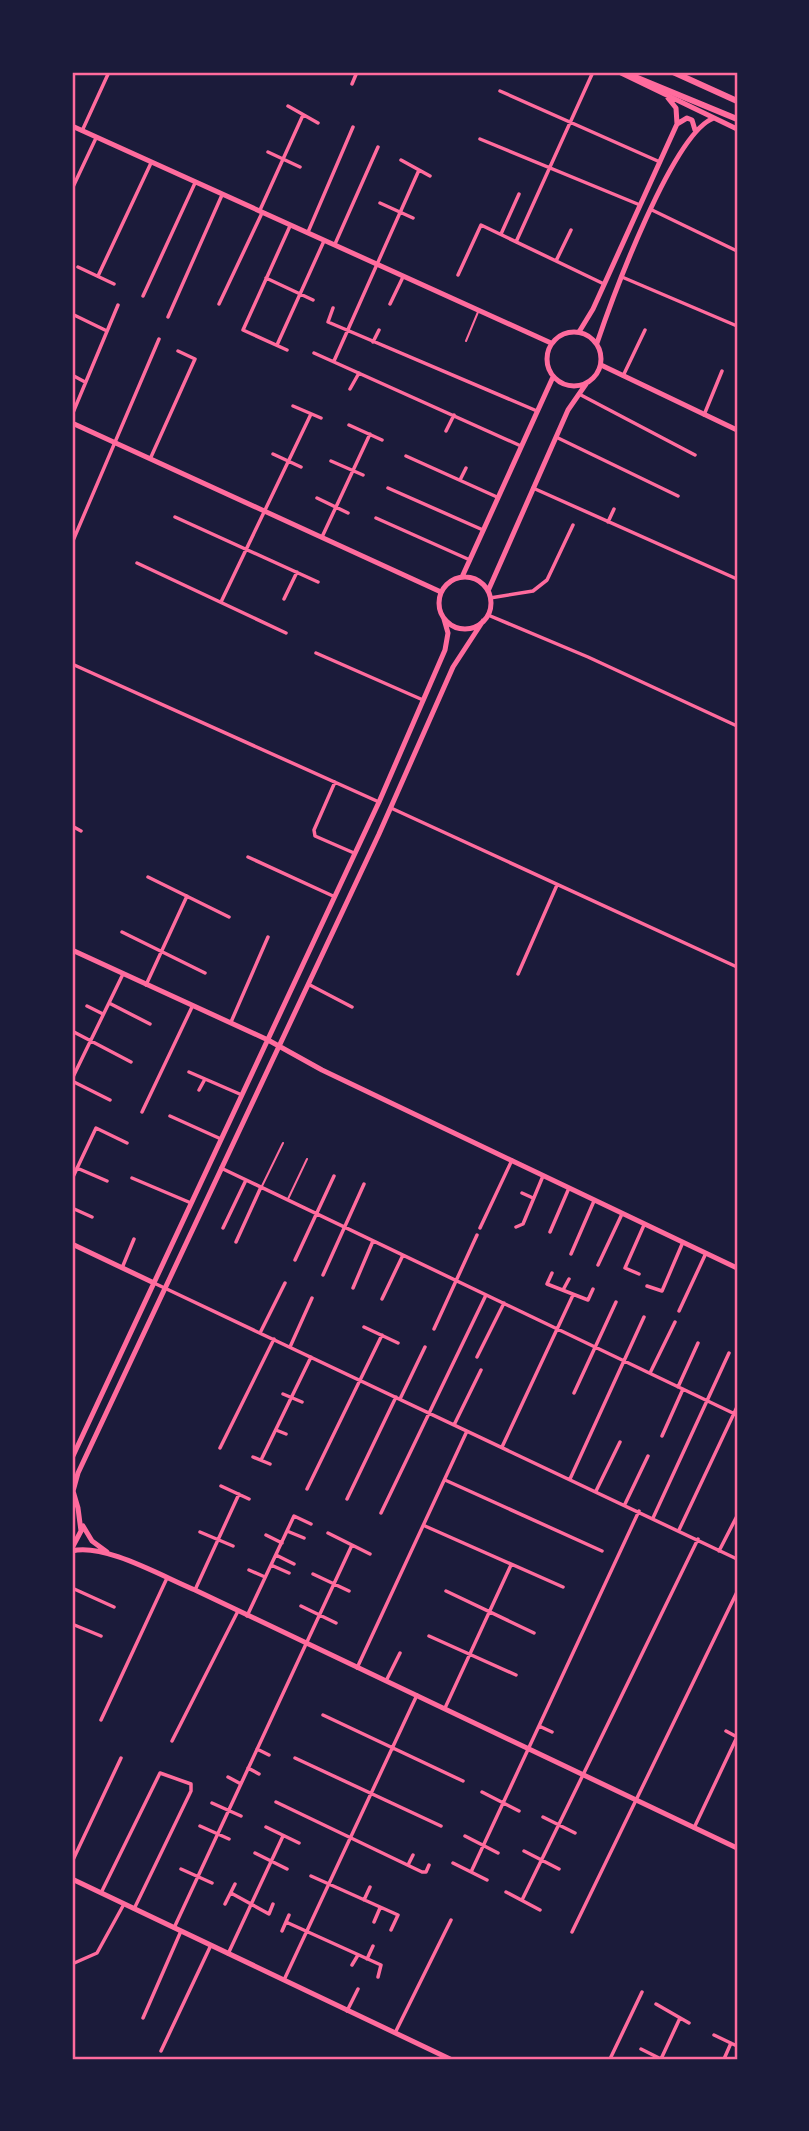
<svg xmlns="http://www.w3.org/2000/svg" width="809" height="2131" font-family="Overpass,sans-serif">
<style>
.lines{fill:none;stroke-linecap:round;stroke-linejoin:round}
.service{stroke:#ff6b9d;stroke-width:2}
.minor{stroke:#ff6b9d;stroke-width:3.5}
.tertiary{stroke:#ff6b9d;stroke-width:5}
.primary{stroke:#ff6b9d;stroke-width:6}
.neatline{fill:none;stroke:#ff6b9d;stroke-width:2.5}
</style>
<rect width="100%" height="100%" fill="#1b1b3a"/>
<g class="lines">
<path class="service" d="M466,341L478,312
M262,1186L283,1143
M288,1199L307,1159"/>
<path class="minor" d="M352,84L357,72
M500,91L660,162
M288,106L318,123
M82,131L109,72
M480,139L640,205
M268,152L300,167
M401,160L430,176
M72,189L96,138
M380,203L413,218
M260,210L303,115
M652,210L737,251
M308,232L353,127
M501,234L519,194
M516,242L593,72
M335,244L378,147
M556,261L571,230
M78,267L114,284
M458,275L481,225L604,284
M98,276L151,163
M622,277L737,326
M266,278L313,300
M143,296L195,183
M219,304L262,213
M390,304L403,277
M333,308L328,322L537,411
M72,314L107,331
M168,317L222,195
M72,328L73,326
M373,342L379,330
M277,345L324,241
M287,350L243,330L290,226
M314,353L521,446
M334,361L419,170
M72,375L85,382
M623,376L645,330
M350,389L359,373
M579,394L695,455
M293,406L321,418
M72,415L118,305
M704,415L722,371
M349,425L382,440
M446,431L454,415
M556,437L678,496
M273,454L301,467
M406,456L497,497
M151,457L195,359L178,351
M331,461L363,475
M460,480L466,468
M388,488L483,530
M533,488L737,579
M317,498L348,513
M175,517L318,582
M376,518L470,560
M608,522L614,509
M322,537L370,434
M72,543L159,339
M137,563L286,633
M490,598L533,591L547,580L573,525
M284,599L297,572
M221,602L311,414
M488,615L588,657L737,726
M316,653L423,700
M72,664L379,802
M335,782L314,830L315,836L354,853
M391,808L737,967
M72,826L81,831
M248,857L333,896
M148,877L229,917
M122,932L205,973
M518,974L557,885
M308,984L352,1007
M146,985L187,896
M109,1003L150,1024
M87,1006L103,1014
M231,1022L268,937
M72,1031L131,1062
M189,1072L242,1095
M72,1079L123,974
M72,1081L110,1100
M199,1090L205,1079
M142,1112L192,1007
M170,1116L221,1139
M77,1168L107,1181
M221,1168L737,1415
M132,1178L191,1203
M72,1179L96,1128L127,1143
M522,1193L533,1198
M72,1208L92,1217
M516,1227L523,1224L543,1176
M223,1228L246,1180
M480,1228L512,1160
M550,1232L569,1188
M236,1242L261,1187
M571,1254L594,1201
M295,1260L334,1176
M598,1265L622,1214
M122,1268L134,1239
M552,1273L547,1284L588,1300L593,1289
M639,1274L625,1268L644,1225
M323,1275L364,1184
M154,1283L737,1559
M647,1286L662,1291L683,1242
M353,1288L373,1241
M563,1290L569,1279
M382,1299L403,1255
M679,1311L706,1253
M364,1327L398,1343
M434,1329L477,1235
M260,1333L285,1283
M290,1347L312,1298
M477,1357L504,1303
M650,1373L675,1322
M678,1387L698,1343
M574,1393L616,1302
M283,1394L302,1402
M400,1399L425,1347
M454,1425L481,1370
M276,1430L286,1434
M662,1436L683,1389
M502,1447L573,1295
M220,1448L274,1339
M253,1457L270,1464
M261,1460L311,1357
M570,1479L644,1317
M445,1480L602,1551
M221,1486L249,1499
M307,1489L382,1335
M596,1491L620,1442
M347,1499L396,1397
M625,1504L648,1456
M381,1513L486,1295
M653,1518L729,1353
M425,1526L563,1587
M679,1530L737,1407
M287,1531L304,1538
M200,1532L233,1546
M328,1533L370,1554
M266,1535L282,1543
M719,1551L737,1516
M276,1555L294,1564
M271,1565L289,1573
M249,1570L265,1577
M313,1574L349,1591
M72,1588L114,1607
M195,1590L239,1494
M446,1591L534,1633
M301,1606L336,1623
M247,1616L294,1516L311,1524
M72,1624L101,1636
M429,1636L516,1675
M357,1668L467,1431
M386,1681L400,1653
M72,1684H73
M445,1708L511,1565
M323,1715L463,1781
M101,1720L167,1578
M539,1726L552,1732
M726,1731L737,1737
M172,1741L238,1611
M257,1749L269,1755
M295,1758L441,1826
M248,1768L259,1774
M228,1777L241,1784
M482,1792L519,1811
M276,1802L422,1872H426L429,1865
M212,1803L241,1816
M543,1817L575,1833
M200,1826L229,1839
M266,1827L299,1843
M694,1828L737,1737
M465,1836L498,1853
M524,1851L559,1869
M255,1853L287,1869
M72,1862L121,1758
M453,1863L487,1880
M408,1865L413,1855
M181,1869L212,1883
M471,1872L639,1511
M311,1876L398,1915L391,1930
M506,1892L540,1910
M101,1893L160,1773L191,1784V1791L134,1909
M231,1893L269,1914L273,1904
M364,1900L370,1887
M522,1900L698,1539
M225,1904L235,1884
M286,1922L381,1965L378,1977
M374,1922L380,1908
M174,1928L352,1545
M282,1931L289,1915
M572,1932L737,1592
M228,1954L283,1836
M367,1959L373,1946
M72,1964L97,1953L124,1904
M352,1965L358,1955
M284,1980L417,1695
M656,2004L689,2023
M347,2011L358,1989
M143,2018L181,1931
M395,2033L451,1920
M714,2035L737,2046
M641,2049L661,2059
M161,2051L211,1945
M610,2059L642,1992
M661,2059L680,2018
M724,2059L731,2043"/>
<path class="tertiary" d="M619,72L737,129
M677,124L687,118L692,120L695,130
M72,126L551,343
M547 359a27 27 0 1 1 54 0a27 27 0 1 1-54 0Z
M579,332L593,309L677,124L676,108L668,98
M597,343C612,299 673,132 714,118
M601,365L737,430
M72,423L441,592
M462,577L553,377
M439 603a26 26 0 1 1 52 0a26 26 0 1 1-52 0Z
M488,591L568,410L586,384
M72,950L268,1040L322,1070L737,1268
M72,1244L152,1282
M72,1458L379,802L445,650L448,633L444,619
M78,1508L73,1491L78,1473L379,834L453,667L483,621
M83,1526L92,1541L107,1552
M72,1548L81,1531L78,1508
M72,1551C105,1543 163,1577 195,1590L737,1848
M72,1879L450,2059"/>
<path class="primary" d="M623,72L737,119
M673,72L737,101"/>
</g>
<rect width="809" height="2131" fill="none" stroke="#1b1b3a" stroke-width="147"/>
<rect x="74" y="74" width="662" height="1984" class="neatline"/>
</svg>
